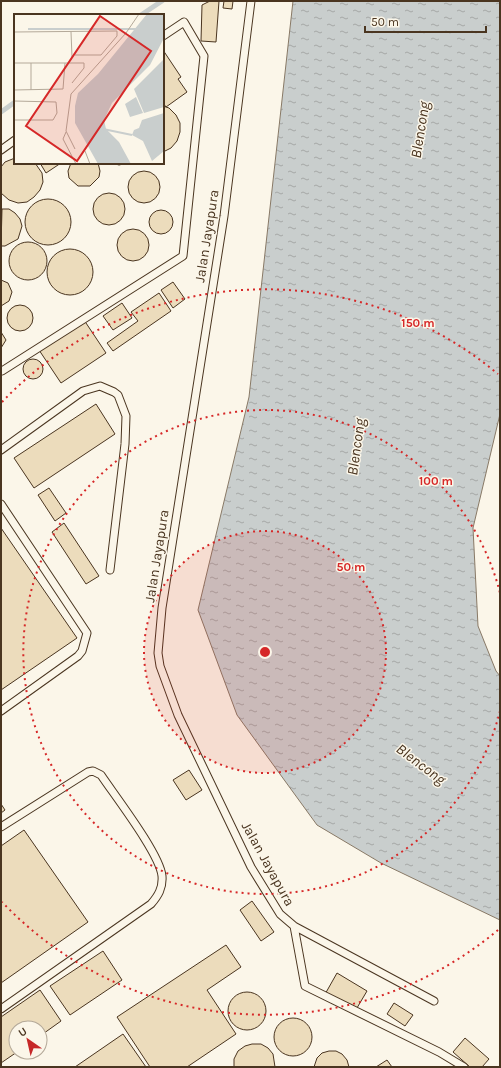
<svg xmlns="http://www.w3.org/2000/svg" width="501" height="1068" font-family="Karla,sans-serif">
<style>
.water{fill:url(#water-ripples);stroke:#887966}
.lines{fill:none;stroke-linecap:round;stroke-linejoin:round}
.stream{stroke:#c9cecd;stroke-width:5}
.building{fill:#ecdcbc;stroke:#4a3520}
.service-casing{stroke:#4a3520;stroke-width:9}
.service{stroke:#fbf6e9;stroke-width:7}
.ring{fill:none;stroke:#d62828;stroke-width:2;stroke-dasharray:2 4}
.labels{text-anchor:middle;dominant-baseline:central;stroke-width:3;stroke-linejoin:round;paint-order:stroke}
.street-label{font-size:14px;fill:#4a3520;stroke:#fbf6e9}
.water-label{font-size:15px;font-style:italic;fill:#4a3520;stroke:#fbf6e9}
.inset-river{fill:none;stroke:#c9cecd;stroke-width:2}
.inset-road{fill:none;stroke:#b4a999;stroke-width:1}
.view{fill:#d62828;fill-opacity:0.15;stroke:#d62828;stroke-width:2}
.inset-edge{fill:none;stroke:#4a3520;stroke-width:2}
.centre{fill:#d62828;stroke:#fbf6e9;stroke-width:2}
.ring-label{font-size:12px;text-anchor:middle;font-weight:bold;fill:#d62828;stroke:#fbf6e9;stroke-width:3;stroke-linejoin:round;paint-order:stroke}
</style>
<defs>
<pattern id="water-ripples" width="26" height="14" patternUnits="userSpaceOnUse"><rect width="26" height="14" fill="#c9cecd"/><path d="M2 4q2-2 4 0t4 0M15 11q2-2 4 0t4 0" fill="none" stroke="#a5a8a6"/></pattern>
</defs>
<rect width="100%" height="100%" fill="#fbf6e9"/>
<path class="water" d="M293,1H500V414L473,528L478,626L496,671L500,676V920L381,863L317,825L237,715L198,610L249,397Z"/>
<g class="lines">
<path class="stream" d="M141,15L162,1
M1,112L15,102"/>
</g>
<path class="building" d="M210,1H219L216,42L201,41L202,5Z
M224,1H233L232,9L223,8Z
M163,50L181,77L178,79L187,92L166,107L163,103Z
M163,106L169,108L176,115L180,123V132L177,141L171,148L163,152Z
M15,158V163H35L42,173L43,182L40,190L34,197L27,202L18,203L9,200L1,193V167L5,162Z
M40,163H61L46,173Z
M71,163H98L100,171L99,177L90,186H78L69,178L68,171Z
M112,163H127L119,165Z
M128 187a16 16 0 1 1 32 0a16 16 0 1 1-32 0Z
M93 209a16 16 0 1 1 32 0a16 16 0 1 1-32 0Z
M25 222a23 23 0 1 1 46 0a23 23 0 1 1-46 0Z
M2,209H9L15,213L20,219L22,226L18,239L5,246H1Z
M149 222a12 12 0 1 1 24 0a12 12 0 1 1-24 0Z
M117 245a16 16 0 1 1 32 0a16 16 0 1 1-32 0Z
M9 261a19 19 0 1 1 38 0a19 19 0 1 1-38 0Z
M47 272a23 23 0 1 1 46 0a23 23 0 1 1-46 0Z
M1,280L8,283L12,292L9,301L1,306Z
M173,282L185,299L173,308L161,290Z
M159,293L171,311L113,351L107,343L138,321L131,312Z
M122,303L132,318L113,330L103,316Z
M7 318a13 13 0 1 1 26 0a13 13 0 1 1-26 0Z
M84,320L106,353L61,383L39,350Z
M1,332L6,340L1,348Z
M23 369a10 10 0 1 1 20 0a10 10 0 1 1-20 0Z
M96,404L115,434L34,488L14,458Z
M49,488L66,513L55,521L38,495Z
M64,523L99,576L86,584L52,532Z
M1,528L77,638L1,690Z
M189,770L202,790L186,800L173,780Z
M1,804L5,810L1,813Z
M24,830L88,922L1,983V846Z
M252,901L274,932L261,941L240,910Z
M226,945L241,967L207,990L236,1034L187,1067H150L117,1017Z
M103,951L122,980L70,1015L50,986Z
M337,973L367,991L354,1013L324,996Z
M40,990L61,1021L40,1036V1028H16L17,1052L1,1063V1017Z
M228 1011a19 19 0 1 1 38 0a19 19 0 1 1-38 0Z
M394,1003L413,1015L405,1026L387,1014Z
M274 1037a19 19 0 1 1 38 0a19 19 0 1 1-38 0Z
M123,1034L146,1067H75Z
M465,1038L489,1059L482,1067H470L453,1052Z
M252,1044H261L268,1048L273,1054L275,1067H234V1059L238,1051L245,1046Z
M329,1051H336L342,1054L347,1060L349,1067H314L317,1058L322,1053Z
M387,1060L392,1067H376Z"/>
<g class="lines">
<defs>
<path id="service" d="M251,1L224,216L162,608L158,653L160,666L178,715L251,867L280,914L294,926L434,1001
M1,150L15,140
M2,371L183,256L204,56L184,22L163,36
M1,450L83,391L100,386L114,392L118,395L126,416L125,444L110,570
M1,504L87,633L82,651L78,656L1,711
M1,827L88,772L93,771L101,775C115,796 160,854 162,876C163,888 158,896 151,904L1,1009
M294,926L305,986L439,1052L464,1067"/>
</defs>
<use href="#service" class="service-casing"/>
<use href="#service" class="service"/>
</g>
<circle cx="265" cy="652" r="121" fill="#d62828" fill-opacity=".12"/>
<g class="ring">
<circle cx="265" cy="652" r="121"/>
<path d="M500 711A242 242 0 1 1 500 593"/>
<path d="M498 930A363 363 0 0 1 2 902M2 402A363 363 0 0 1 498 374"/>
</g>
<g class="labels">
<g class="street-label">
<text transform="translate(207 236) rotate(-81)">Jalan Jayapura</text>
<text transform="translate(157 556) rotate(-81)">Jalan Jayapura</text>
<text transform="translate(268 864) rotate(61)">Jalan Jayapura</text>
</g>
<g class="water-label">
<text transform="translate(420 130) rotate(-81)">Blencong</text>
<text transform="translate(356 447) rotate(-82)">Blencong</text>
<text transform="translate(421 764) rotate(37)">Blencong</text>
</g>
</g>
<g transform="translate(14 14)">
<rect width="150" height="150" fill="#fbf6e9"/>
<path d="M133,0H150V24L136,51L98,89L90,106L92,115L105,128L117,150H84L61,109V92L64,79L84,60ZM150,45V93L130,99L120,75ZM122,83L129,99L116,103L111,90ZM150,99V137L138,147L129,127L118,121L120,116L125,114L128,106Z" fill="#c9cecd"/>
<path class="inset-river" d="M14,15H122M89,115L118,121"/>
<path class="inset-road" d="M0,18L103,17V22L87,41H61M57,18L58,43M0,49H70V54L58,69M0,76L49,75L51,49M17,76V49M0,87L42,88L43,99L39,106H0M52,118L49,125L62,150M61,135L52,117L57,80L112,19L125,0M71,137L76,150"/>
<path class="view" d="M86,2L137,37L63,147L12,112Z"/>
<rect width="150" height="150" class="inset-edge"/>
</g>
<circle cx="265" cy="652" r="6" class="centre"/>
<g class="ring-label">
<text x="418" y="327">150 m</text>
<text x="436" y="485">100 m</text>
<text x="351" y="571">50 m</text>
</g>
<rect width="501" height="1068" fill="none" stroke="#4a3520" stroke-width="4"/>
<g transform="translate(28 1040) rotate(326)"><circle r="19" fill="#fbf6e9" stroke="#b4a999"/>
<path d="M0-3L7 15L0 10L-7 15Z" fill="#c62828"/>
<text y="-6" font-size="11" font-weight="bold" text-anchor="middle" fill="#4a3520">U</text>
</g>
<path d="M365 26v6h121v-6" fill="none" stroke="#4a3520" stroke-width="2"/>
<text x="371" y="26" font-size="12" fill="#4a3520" stroke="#fbf6e9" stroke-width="3" paint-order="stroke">50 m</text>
</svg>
